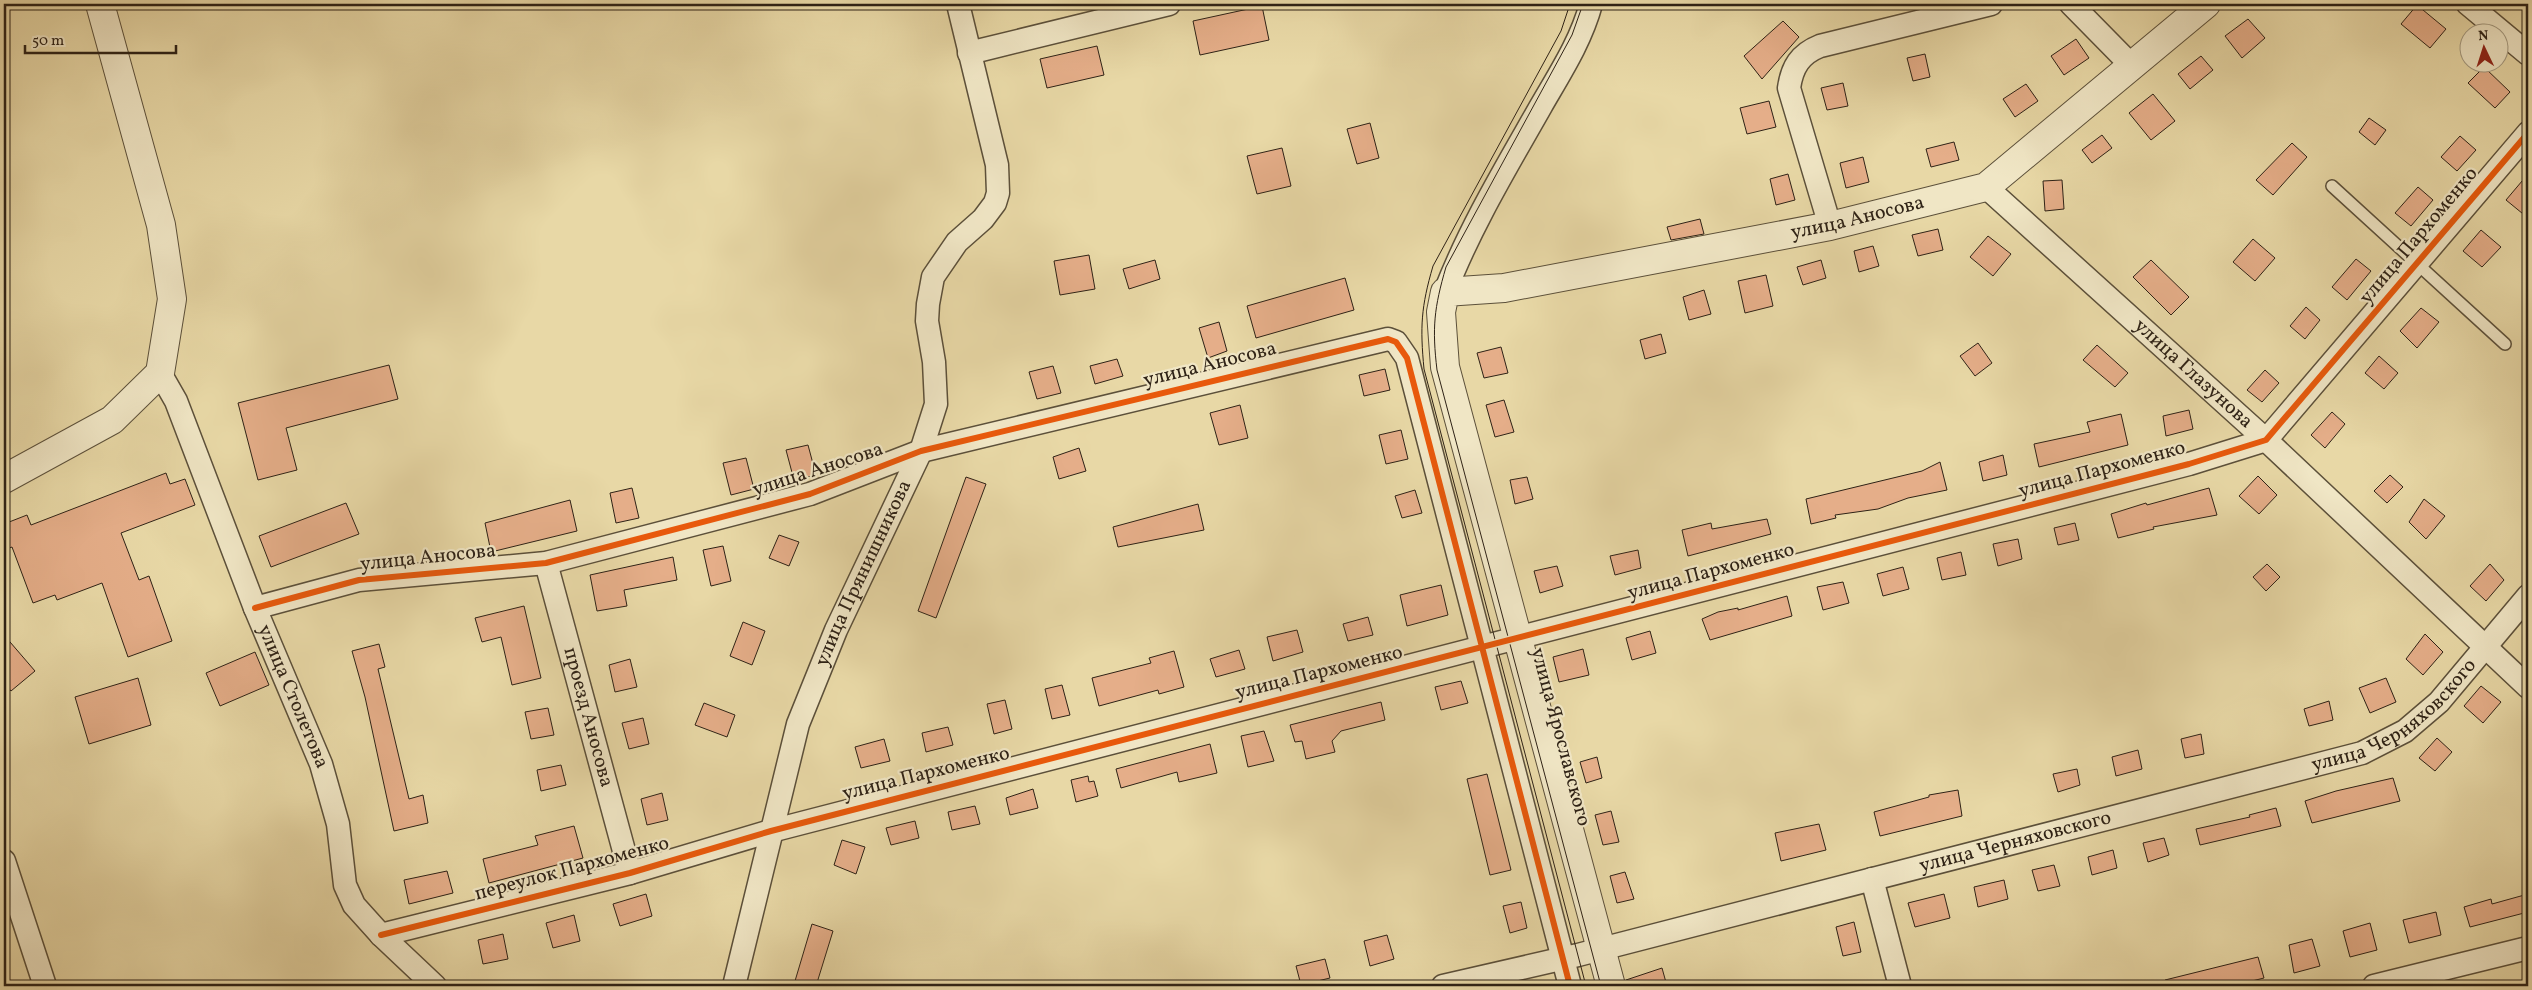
<svg xmlns="http://www.w3.org/2000/svg" width="2532" height="990" font-family="Vollkorn,serif">
<style>
.building{fill:#e5ae89;stroke:#2e2216}
.lines{fill:none;stroke-linecap:round;stroke-linejoin:round}
.service-casing{stroke:#5c503a;stroke-width:14}
.minor-casing{stroke:#5c503a;stroke-width:25}
.tertiary-casing{stroke:#5c503a;stroke-width:30}
.service{stroke:#f0e6c5;stroke-width:11}
.minor{stroke:#f0e6c5;stroke-width:22}
.tertiary{stroke:#f0e6c5;stroke-width:28}
.tram{stroke:#2e2216;stroke-width:1}
.cycleway-casing{stroke:#f0e6c5;stroke-width:9}
.cycleway{stroke:#e8590c;stroke-width:6}
.labels{text-anchor:middle;dominant-baseline:central;stroke-width:4.5;stroke-linejoin:round;paint-order:stroke}
.street-label{font-size:20px;fill:#2e2216;stroke:#f0e6c5}
</style>
<rect width="100%" height="100%" fill="#e8d8a6"/>
<filter id="stains"><feTurbulence type="fractalNoise" baseFrequency=".004" numOctaves="4"/><feColorMatrix values="0 0 0 0 .2 0 0 0 0 .09 0 0 0 0 .02 0 0 0 .5 -.17"/></filter>
<radialGradient id="worn" r=".72"><stop offset=".6" stop-color="#630" stop-opacity="0"/><stop offset="1" stop-color="#630" stop-opacity=".3"/></radialGradient>
<path class="building" d="M2417,5L2446,29L2430,48L2401,24Z
M1262,6L1269,40L1200,55L1193,21Z
M2248,19L2265,38L2242,58L2225,36Z
M1783,21L1799,37L1762,79L1744,56Z
M2076,39L2089,58L2064,75L2051,56Z
M1097,46L1104,75L1047,88L1040,59Z
M1925,54L1930,77L1913,81L1907,58Z
M2201,56L2213,70L2190,89L2178,74Z
M2484,67L2510,92L2495,108L2468,83Z
M1843,83L1848,106L1827,110L1821,88Z
M2026,84L2038,101L2015,117L2003,99Z
M2153,94L2175,121L2151,140L2129,113Z
M1769,101L1776,127L1747,134L1740,108Z
M2369,118L2386,130L2375,145L2359,132Z
M1370,123L1379,158L1357,164L1347,129Z
M2102,135L2112,148L2092,163L2082,150Z
M2460,136L2476,150L2457,171L2441,157Z
M1954,142L1959,160L1931,167L1926,149Z
M2292,143L2307,157L2273,195L2256,180Z
M1282,148L1291,186L1257,194L1247,156Z
M1863,157L1869,182L1846,188L1840,163Z
M1788,174L1795,200L1776,205L1770,179Z
M2528,174V218L2506,200Z
M2062,180L2064,209L2045,211L2043,181Z
M2418,187L2433,200L2411,226L2395,213Z
M1700,219L1704,234L1671,240L1667,227Z
M1938,229L1943,250L1918,256L1912,235Z
M2481,230L2501,247L2482,267L2463,251Z
M1988,236L2011,254L1993,276L1970,257Z
M2253,239L2275,258L2255,281L2233,262Z
M1873,246L1879,266L1859,272L1854,251Z
M1089,255L1095,289L1060,295L1054,261Z
M2356,259L2371,271L2347,300L2332,287Z
M1155,260L1160,279L1129,289L1123,269Z
M1821,260L1826,278L1803,285L1797,267Z
M2151,260L2189,297L2171,315L2133,277Z
M1766,275L1773,306L1745,313L1738,281Z
M1345,278L1354,310L1256,338L1247,306Z
M1704,290L1711,314L1689,320L1683,297Z
M2306,307L2320,320L2305,339L2290,326Z
M2421,308L2439,322L2417,348L2400,331Z
M1219,322L1227,351L1208,358L1199,328Z
M1661,334L1666,353L1645,359L1640,340Z
M1978,343L1992,363L1975,376L1960,356Z
M2097,345L2128,373L2115,387L2083,360Z
M1501,347L1508,373L1484,378L1477,353Z
M2379,356L2398,373L2384,389L2365,373Z
M1117,359L1123,376L1095,384L1090,366Z
M389,365L398,399L286,428L297,470L258,480L238,403Z
M1053,366L1061,393L1037,399L1029,372Z
M1385,369L1390,390L1364,396L1359,375Z
M2265,370L2279,383L2262,402L2247,390Z
M1504,400L1514,432L1495,437L1486,405Z
M1240,405L1248,438L1219,445L1210,413Z
M2189,410L2193,429L2166,436L2163,416Z
M2332,412L2345,424L2325,448L2311,435Z
M2121,414L2128,445L2039,467L2034,444L2090,432L2087,422Z
M1401,430L1408,459L1386,464L1379,435Z
M808,445L816,475L794,480L786,450Z
M1079,448L1086,471L1059,479L1053,457Z
M2003,455L2007,475L1983,481L1979,462Z
M746,458L754,489L731,495L723,463Z
M1940,462L1947,490L1908,498L1878,509L1835,515L1836,518L1811,524L1806,499L1922,471Z
M166,473L170,484L185,479L195,505L121,533L139,580L149,576L172,641L128,657L102,583L57,600L55,595L33,603L12,547L4,550V524L27,515L31,525Z
M2390,475L2403,487L2387,503L2374,491Z
M2258,476L2277,495L2259,514L2239,496Z
M966,477L986,484L936,618L918,611Z
M1527,477L1533,499L1515,504L1510,480Z
M632,488L639,518L616,523L610,493Z
M2209,488L2217,515L2153,527L2154,529L2118,538L2111,514L2146,503L2147,505Z
M1415,490L1422,513L1402,518L1395,496Z
M2424,499L2445,516L2426,539L2409,522Z
M570,500L577,531L491,552L485,523Z
M346,503L359,534L271,567L259,536Z
M1198,504L1204,530L1118,547L1113,527Z
M1767,519L1771,534L1688,556L1682,530L1711,523L1712,529Z
M2075,523L2079,540L2058,545L2054,528Z
M779,535L799,542L789,566L769,558Z
M2018,539L2022,559L1998,566L1993,544Z
M723,546L731,581L711,586L703,550Z
M1638,550L1641,568L1615,575L1610,556Z
M1961,552L1966,575L1942,580L1937,558Z
M673,557L677,580L624,590L627,606L597,611L590,575Z
M2267,564L2280,577L2266,591L2253,577Z
M2490,564L2504,580L2486,601L2470,586Z
M1557,566L1563,586L1540,593L1534,571Z
M1903,567L1909,589L1883,596L1877,574Z
M1843,582L1849,603L1823,610L1817,587Z
M1441,585L1448,615L1407,626L1400,595Z
M1787,596L1792,616L1710,640L1702,619L1718,612L1738,608V610Z
M524,606L541,678L512,685L501,637L482,642L475,618Z
M1368,617L1373,635L1348,641L1343,624Z
M743,622L765,631L752,665L730,656Z
M1297,630L1303,652L1273,661L1267,637Z
M1650,631L1656,653L1632,660L1626,638Z
M2425,634L2443,652L2423,675L2406,659Z
M4,635L35,671L11,691L4,683Z
M379,644L385,667L378,669L409,799L423,795L428,823L394,831L365,697L352,651Z
M1583,649L1589,675L1559,682L1553,657Z
M1239,650L1245,669L1216,677L1210,659Z
M1174,651L1184,687L1159,694L1158,690L1099,706L1092,678L1151,663L1149,658Z
M255,652L269,685L220,706L206,673Z
M630,659L637,687L615,692L609,665Z
M138,678L151,725L89,744L75,697Z
M2386,678L2396,702L2370,713L2359,688Z
M1461,681L1468,703L1441,710L1435,687Z
M1062,685L1070,715L1052,719L1045,689Z
M2481,686L2501,702L2483,723L2464,706Z
M1005,700L1012,729L994,734L987,704Z
M2329,701L2333,720L2309,726L2304,709Z
M1381,702L1385,720L1341,731L1332,741L1335,752L1306,759L1302,741L1295,742L1290,725Z
M704,703L735,715L727,737L695,725Z
M548,708L554,735L531,739L525,712Z
M643,718L649,744L629,749L622,723Z
M948,727L953,745L926,752L922,733Z
M1264,731L1274,761L1248,767L1241,736Z
M2201,734L2204,754L2185,758L2181,739Z
M2437,738L2452,752L2435,771L2419,758Z
M884,739L890,761L861,768L855,747Z
M1210,744L1217,773L1179,782L1177,772L1121,788L1116,769Z
M2138,750L2142,769L2116,776L2112,757Z
M1597,757L1602,778L1586,783L1580,762Z
M561,765L566,785L541,791L537,770Z
M2077,769L2080,785L2058,792L2053,774Z
M1487,774L1511,870L1490,875L1467,779Z
M1088,776L1089,782L1094,781L1098,796L1076,802L1071,780Z
M2393,778L2400,801L2312,823L2305,801L2336,791Z
M1033,789L1038,808L1010,815L1006,798Z
M1958,790L1962,816L1880,836L1874,812L1929,797V795Z
M662,793L668,820L647,825L641,799Z
M975,806L980,824L952,830L948,812Z
M2276,808L2281,826L2200,845L2196,829L2250,817L2249,815Z
M1611,811L1619,842L1603,845L1595,815Z
M915,821L919,838L891,845L886,828Z
M1819,824L1826,850L1781,861L1775,833Z
M574,826L583,858L489,883L483,859L538,845L535,836Z
M2164,838L2169,855L2148,862L2143,843Z
M842,840L865,847L856,874L834,865Z
M2113,850L2117,868L2092,875L2088,857Z
M2054,865L2060,886L2038,891L2032,870Z
M447,871L453,893L409,904L404,880Z
M1625,872L1634,899L1617,903L1610,876Z
M2004,880L2008,899L1978,907L1974,887Z
M646,894L652,916L620,926L613,904Z
M1944,894L1950,918L1915,927L1908,903Z
M2528,894V912L2470,927L2464,907L2491,899L2492,904Z
M1521,902L1527,928L1510,933L1503,906Z
M2436,912L2441,935L2409,943L2403,920Z
M574,915L580,941L553,948L546,923Z
M1854,922L1861,952L1843,956L1836,927Z
M2370,923L2377,950L2350,957L2343,931Z
M812,924L833,931L816,986L795,981Z
M503,934L508,959L483,964L478,940Z
M1387,935L1394,959L1370,966L1364,941Z
M2312,939L2320,966L2294,973L2289,945Z
M2258,957L2264,978L2232,986H2166L2165,980Z
M1325,959L1330,978L1301,985L1296,966Z
M1662,968L1667,986H1626V980Z"/>
<g class="lines">
<defs>
<path id="service" d="M2332,186L2505,344"/>
<g id="minor">
<path d="M2071,4L2132,66"/>
<path d="M2468,4L2528,54"/>
<path d="M969,53L1169,4"/>
<path id="s1" d="M1986,187L2266,440L2528,687"/>
<path d="M1830,226L1789,88C1792,67 1800,54 1820,46L1991,4"/>
<path d="M1445,292C1470,227 1507,166 1541,106C1560,73 1581,41 1591,4"/>
<path id="s2" d="M160,373L176,401L255,608L321,764L338,824L345,885L354,905L381,935L435,986"/>
<path id="s3" d="M546,563L630,873"/>
<path d="M255,608L359,580L546,563L810,494L921,451L1388,339L1396,342L1407,358L1570,986"/>
<path d="M4,861L45,986"/>
<path d="M1872,879L1900,986"/>
<path d="M381,935L630,873L771,831L2189,464L2266,440L2528,133"/>
<path id="s4" d="M734,986L798,724L836,630L921,451L936,404L934,362L927,321L928,304L933,277L957,242L983,219L995,203L998,193L997,165L958,4"/>
<path id="s5" d="M1443,986L1578,955L2362,753L2405,731L2439,702L2528,596"/>
<path d="M2374,986L2528,948"/>
</g>
<g id="tertiary">
<path d="M4,479L112,420L160,373L172,299L161,225L100,4"/>
<path id="s6" d="M1611,986L1445,367L1441,312L1445,292L1504,288L1830,226L1986,187L2206,4"/>
</g>
</defs>
<use href="#service" class="service-casing"/>
<use href="#minor" class="minor-casing"/>
<use href="#tertiary" class="tertiary-casing"/>
<use href="#service" class="service"/>
<use href="#minor" class="minor"/>
<use href="#tertiary" class="tertiary"/>
<path class="tram" d="M1570,4L1561,31L1433,266C1421,307 1420,327 1424,369L1586,986
M1583,4L1572,35L1446,267C1434,308 1432,328 1437,370L1601,986"/>
<defs>
<path id="cycleway" d="M255,608L359,580L546,563L810,494L921,451L1388,339L1396,342L1407,358L1570,986
M381,935L630,873L771,831L2189,464L2266,440L2528,133"/>
</defs>
<use href="#cycleway" class="cycleway-casing"/>
<use href="#cycleway" class="cycleway"/>
</g>
<g class="labels">
<g class="street-label">
<text stroke="none"><textPath href="#s6" startOffset="1136">улица Аносова</textPath></text>
<text transform="translate(2419 236) rotate(-50)">улица Пархоменко</text>
<text transform="translate(1210 365) rotate(-14)">улица Аносова</text>
<text stroke="none"><textPath href="#s1" startOffset="279">улица Глазунова</textPath></text>
<text transform="translate(818 470) rotate(-18)">улица Аносова</text>
<text transform="translate(2102 470) rotate(-15)">улица Пархоменко</text>
<text transform="translate(428 558) rotate(-6)">улица Аносова</text>
<text transform="translate(1711 572) rotate(-15)">улица Пархоменко</text>
<text stroke="none"><textPath href="#s4" startOffset="434">улица Прянишникова</textPath></text>
<text transform="translate(1319 673) rotate(-14)">улица Пархоменко</text>
<text stroke="none"><textPath href="#s2" startOffset="350">улица Столетова</textPath></text>
<text stroke="none"><textPath href="#s5" startOffset="995">улица Черняховского</textPath></text>
<text stroke="none"><textPath href="#s3" startOffset="160">проезд Аносова</textPath></text>
<text transform="translate(1560 737) rotate(75)">улица Ярославского</text>
<text transform="translate(926 774) rotate(-14)">улица Пархоменко</text>
<text stroke="none"><textPath href="#s5" startOffset="590">улица Черняховского</textPath></text>
<text transform="translate(572 869) rotate(-15)">переулок Пархоменко</text>
</g>
</g>
<rect width="2532" height="990" fill="none" stroke="#e8d8a6" stroke-width="20"/>
<rect x="5" y="5" width="2522" height="980" fill="none" stroke="#2e2216" stroke-width="2.5"/>
<rect x="10" y="10" width="2512" height="970" fill="none" stroke="#2e2216"/>
<g transform="translate(2484 48) rotate(356)"><circle r="24" fill="#f0e6c5" stroke="#a2987f"/>
<path d="M0-4L9 19L0 12L-9 19Z" fill="#8f2418"/>
<text y="-8" font-size="14" font-weight="bold" text-anchor="middle" fill="#2e2216">N</text>
</g>
<path d="M25 45v8h151v-8" fill="none" stroke="#2e2216" stroke-width="2.5"/>
<text x="32" y="45" font-size="15" fill="#2e2216" stroke="#f0e6c5" stroke-width="4" paint-order="stroke">50 m</text>
<rect width="100%" height="100%" filter="url(#stains)"/>
<rect width="100%" height="100%" fill="url(#worn)"/>
</svg>
